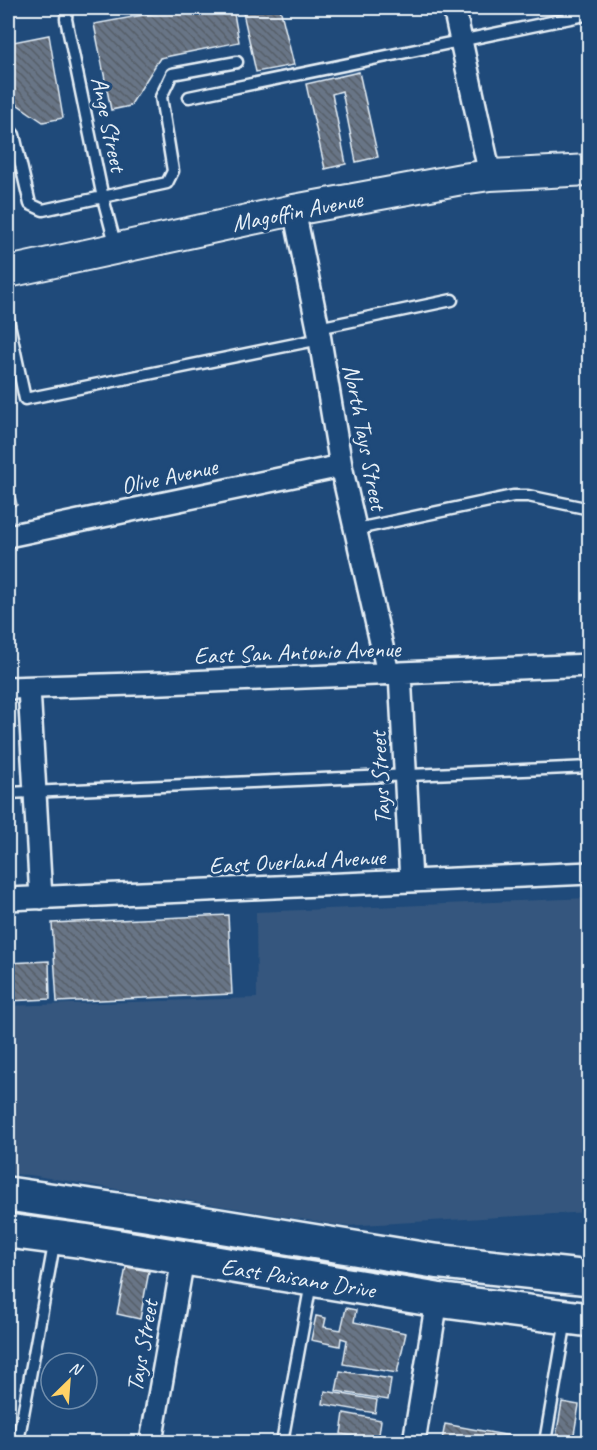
<svg xmlns="http://www.w3.org/2000/svg" width="597" height="1450" font-family="Caveat,sans-serif">
<style>
.built{fill:#35577e}
.building{fill:url(#building-back-hatch);stroke:#e8f1f8;stroke-width:1.5}
.lines{fill:none;stroke-linecap:round;stroke-linejoin:round}
.lane-casing{stroke:#e8f1f8;stroke-width:15}
.street-casing{stroke:#e8f1f8;stroke-width:26}
.secondary-casing{stroke:#e8f1f8;stroke-width:34}
.primary-casing{stroke:#e8f1f8;stroke-width:38}
.lane{stroke:#1f4a7a;stroke-width:10}
.street{stroke:#1f4a7a;stroke-width:21}
.secondary{stroke:#1f4a7a;stroke-width:30}
.primary{stroke:#1f4a7a;stroke-width:33}
.labels{text-anchor:middle;dominant-baseline:central;stroke-width:6;stroke-linejoin:round;paint-order:stroke}
.street-label{font-size:24px;fill:#e8f1f8;stroke:#1f4a7a}
</style>
<defs>
<pattern id="building-back-hatch" width="6" height="6" patternUnits="userSpaceOnUse" patternTransform="scale(1.5)"><rect width="6" height="6" fill="#677486"/><path d="M-1 5l2 2M0 0l6 6M5-1l2 2" fill="none" stroke="#565e68"/></pattern>
</defs>
<rect width="100%" height="100%" fill="#1f4a7a"/>
<filter id="ink" filterUnits="userSpaceOnUse"><feTurbulence type="fractalNoise" baseFrequency=".0167" numOctaves="2"/><feDisplacementMap in="SourceGraphic" scale="12" xChannelSelector="R" yChannelSelector="G"/><feConvolveMatrix kernelMatrix="1 2 1 2 8 2 1 2 1" color-interpolation-filters="sRGB"/></filter>
<g filter="url(#ink)">
<path class="built" d="M589,898V1212L344,1226L30,1175L8,1174V1006L257,998L256,912Z"/>
<path class="building" d="M182,8H233L239,42L160,58L130,106L111,110L94,24Z
M242,8H280L294,65L256,72Z
M49,35L63,118L43,122L8,98V43Z
M359,72L378,157L356,162L342,91L332,94L346,164L325,169L306,84Z
M8,466L17,505L8,507Z
M228,915L232,994L57,1002L52,923Z
M49,961L50,999L8,1001V963Z
M126,1267L149,1271L140,1319L117,1314Z
M346,1308L356,1310L354,1322L406,1333L397,1373L343,1364L347,1340L341,1338L340,1346L311,1340L316,1316L326,1318L324,1327L341,1330Z
M340,1371L391,1379L388,1400L336,1391Z
M325,1391L377,1400L375,1413L323,1404Z
M562,1402L579,1405L573,1440L556,1437Z
M344,1413L381,1420L378,1441L341,1434Z
M445,1424L538,1441V1442H457L442,1440Z
M332,1439L355,1442H331Z"/>
<g class="lines">
<defs>
<path id="lane" d="M67,8L66,19L103,198L116,247
M189,97L590,14
M8,128L14,135L30,204L43,210L167,183L173,171L161,97L172,74L237,62
M8,319L25,399L320,339
M318,328L452,300
M357,529L513,496H528L590,509
M8,793L590,767
M18,1442L55,1239
M282,1442L311,1283
M545,1442L566,1320"/>
<path id="street" d="M454,8L490,175
M294,210L318,328L341,466L388,673
M8,536L341,466
M400,673L411,881
M8,688L164,683L590,665
M29,688L41,898
M8,899L590,873
M151,1442L183,1259
M414,1442L437,1300"/>
<path id="secondary" d="M8,272L294,210L462,179L490,175L590,170"/>
<path id="primary" d="M8,1194L145,1214L434,1261L590,1278
M8,1231L84,1241L437,1300L590,1320"/>
</defs>
<use href="#lane" class="lane-casing"/>
<use href="#street" class="street-casing"/>
<use href="#secondary" class="secondary-casing"/>
<use href="#primary" class="primary-casing"/>
<use href="#lane" class="lane"/>
<use href="#street" class="street"/>
<use href="#secondary" class="secondary"/>
<use href="#primary" class="primary"/>
</g>
</g>
<g class="labels">
<g class="street-label">
<text transform="translate(109 124) rotate(78)">Ange Street</text>
<text transform="translate(297 211) rotate(-11)">Magoffin Avenue</text>
<text transform="translate(365 437) rotate(79)">North Tays Street</text>
<text transform="translate(169 476) rotate(-12)">Olive Avenue</text>
<text transform="translate(297 652) rotate(-2)">East San Antonio Avenue</text>
<text transform="translate(380 778) rotate(-93)">Tays Street</text>
<text transform="translate(297 861) rotate(-3)">East Overland Avenue</text>
<text transform="translate(298 1278) rotate(9)">East Paisano Drive</text>
<text transform="translate(142 1346) rotate(-80)">Tays Street</text>
</g>
</g>
<rect width="597" height="1450" fill="none" stroke="#1f4a7a" stroke-width="30"/>
<rect x="15" y="15" width="567" height="1420" fill="none" stroke="#e8f1f8" stroke-width="2" filter="url(#ink)"/>
<g transform="translate(69 1381) rotate(25)"><circle r="28" fill="#1f4a7a" stroke="#6f8dac" stroke-width="1.5"/>
<path d="M0-4.5L10 22L0 15L-10 22Z" fill="#ffd166"/>
<text y="-9" font-size="16" font-weight="bold" text-anchor="middle" fill="#e8f1f8">N</text>
</g>
</svg>
